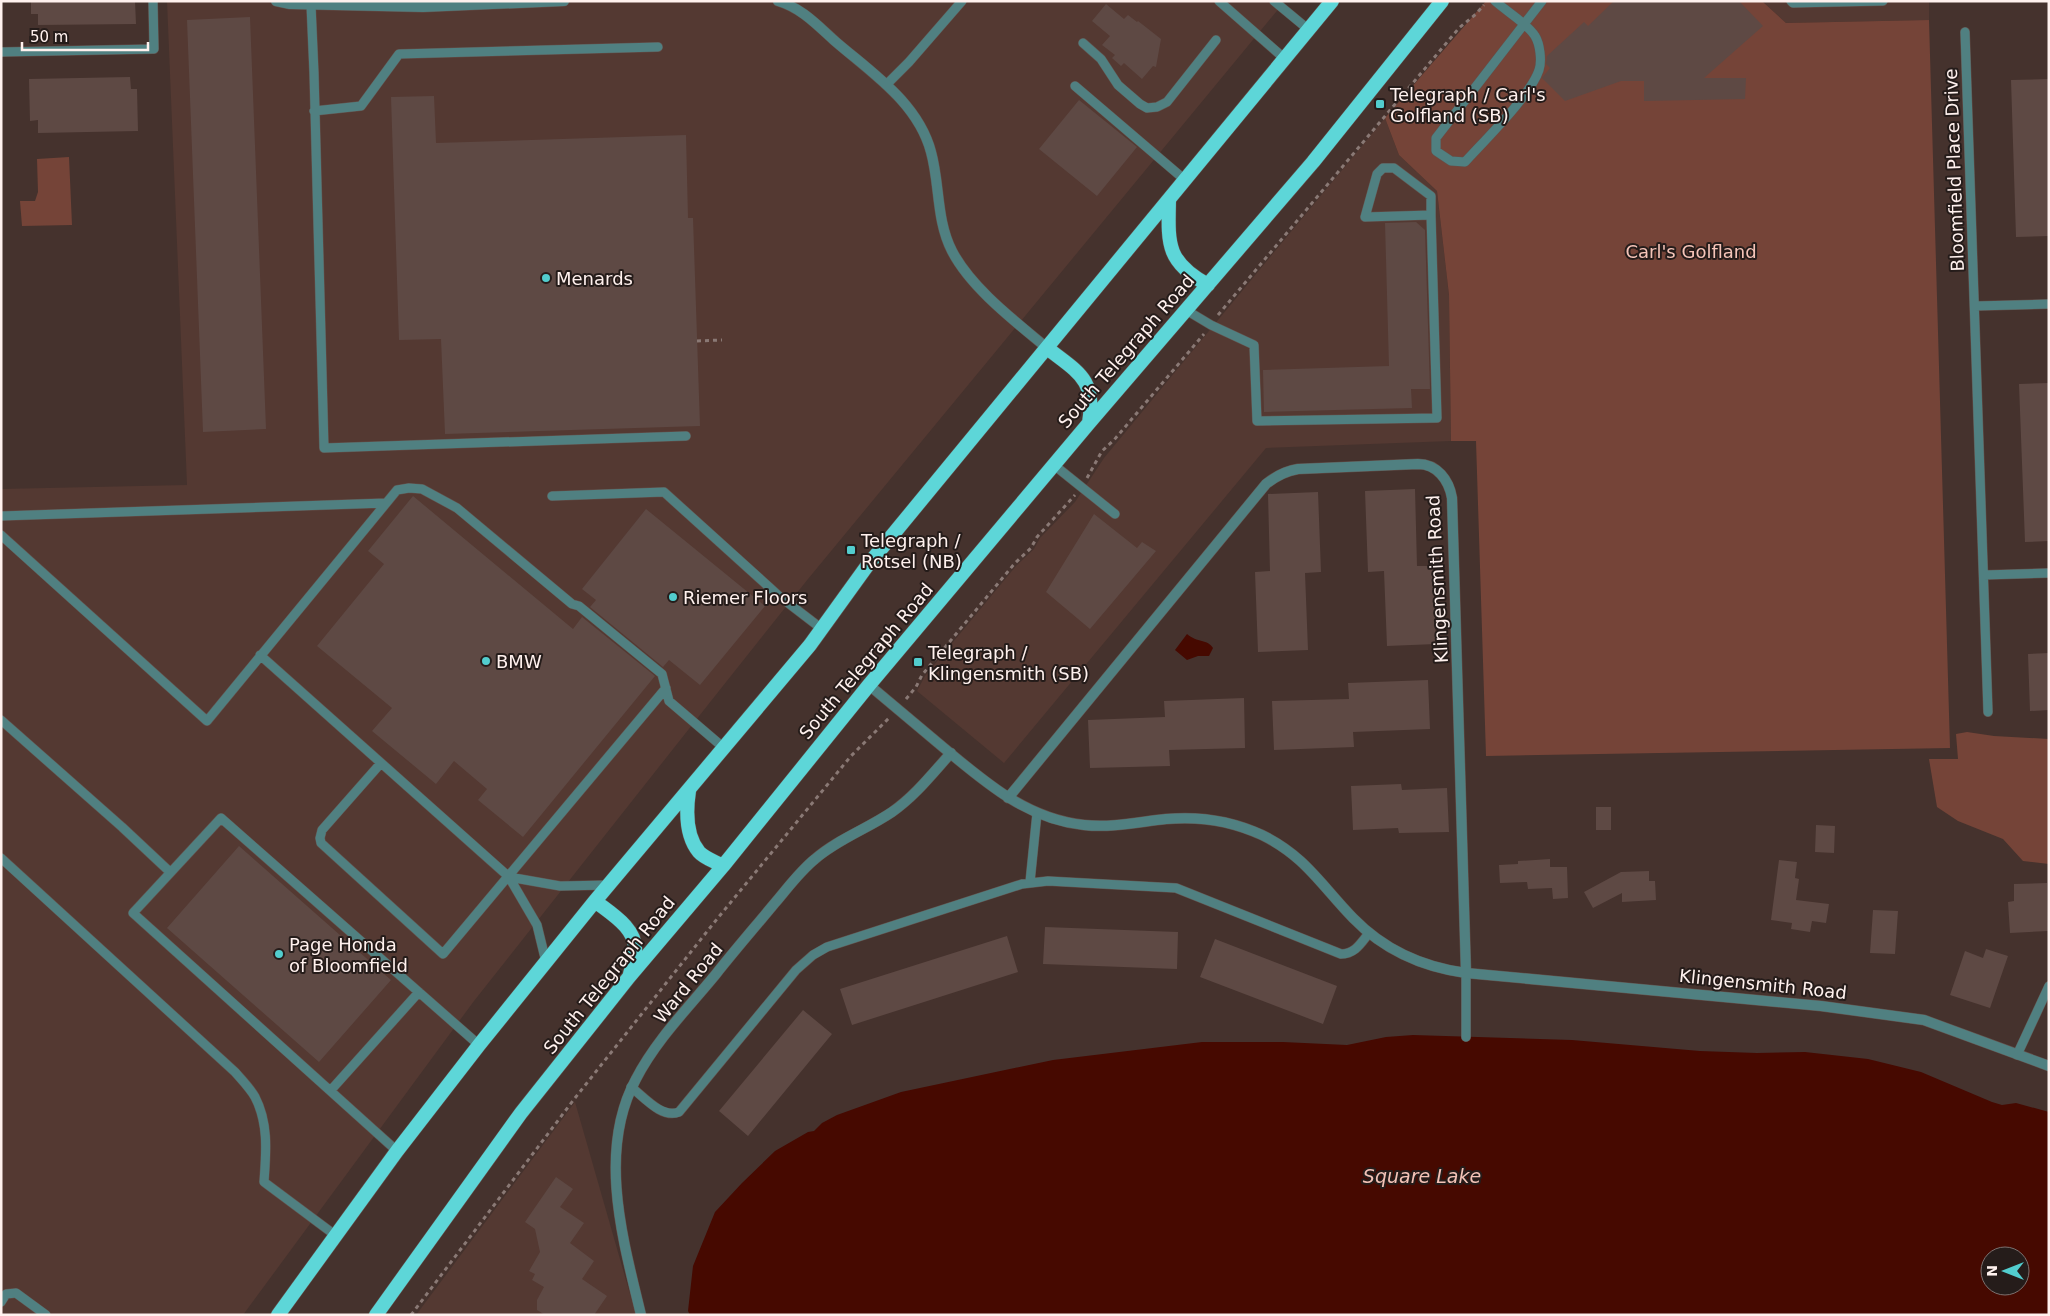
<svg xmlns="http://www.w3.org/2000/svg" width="2050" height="1316" font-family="'DejaVu Sans',sans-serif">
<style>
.built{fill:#543932}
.green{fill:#754438}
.water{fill:#460900;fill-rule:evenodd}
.building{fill:#5e4944}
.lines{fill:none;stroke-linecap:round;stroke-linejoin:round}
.service-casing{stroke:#63514c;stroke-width:10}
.minor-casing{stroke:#63514c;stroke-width:11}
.trunk-casing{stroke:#63514c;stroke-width:15}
.path{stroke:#8a7975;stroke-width:3;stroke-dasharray:4 4;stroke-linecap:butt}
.service{stroke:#508081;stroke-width:9}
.minor{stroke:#508081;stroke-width:10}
.trunk{stroke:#5dd6d8;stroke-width:14}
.poi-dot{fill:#52cdce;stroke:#251c1a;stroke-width:2}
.labels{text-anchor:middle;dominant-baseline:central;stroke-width:4;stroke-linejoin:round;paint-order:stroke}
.poi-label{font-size:18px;fill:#fff1ee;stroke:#251c1a;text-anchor:start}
.street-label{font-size:18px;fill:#fff1ee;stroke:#251c1a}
.park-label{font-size:18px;fill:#f6c5b9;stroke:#251c1a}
.water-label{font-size:19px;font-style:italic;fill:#f3c2b6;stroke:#251c1a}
</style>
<rect width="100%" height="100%" fill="#45322d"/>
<path class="built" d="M167,1H1285L808,579L711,701L474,1001L243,1315H1V489L187,485Z
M1762,1H1929V20L1786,23Z
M1385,118L1399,155L1437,191L1449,295L1451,441L1266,448L1004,763L917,691L925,676L1016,566L1034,549L1040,538L1075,502L1104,458Z
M575,1102L636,1315H416Z"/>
<path class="green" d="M1486,1H1762L1786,23L1929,20L1950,748L1486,756L1476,441H1451L1449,295L1437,191L1399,155L1385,118Z
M69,157L72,225L22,226L20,201H35L38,192L37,159Z
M1967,732L1994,736L2049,739V864L2023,861L2003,839L1958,821L1937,807L1929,759H1958L1956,734Z"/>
<path class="water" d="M1187,634C1197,643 1208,639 1213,648L1209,656H1198L1187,660L1175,650Z
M1413,1035L1572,1040L1700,1051L1757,1053L1805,1052L1868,1059L1921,1072L1992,1102L2002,1105L2016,1103L2049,1112V1315H690L688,1311L693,1266L715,1212L742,1183L775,1151L808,1132L814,1131L822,1123L837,1115L901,1092L1053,1060L1202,1042H1283L1347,1045L1386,1037ZM1990,1256H2020V1286H1990Z"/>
<path class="building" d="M31,1H135L136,24L38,25V14H31Z
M1614,1H1739L1763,26L1704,78H1746L1745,99L1644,101V81H1621L1565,101L1542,78L1550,68L1546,64L1547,56L1584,22L1588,26Z
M1106,4L1124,19L1128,15L1137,22L1138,21L1161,39L1156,67L1153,66L1142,79L1124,63L1121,66L1112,58L1115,55L1102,45L1110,36L1092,21Z
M250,17L266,429L203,432L187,20Z
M130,77L131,89H137L138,131L38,133V120L30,121L29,79Z
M2049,79V236L2016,237L2011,80Z
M434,96L436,143L686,135L688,218H693L700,426L445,434L441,339L399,340L391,97Z
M1079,100L1137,147L1097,196L1039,149Z
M1416,222L1425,230L1430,389H1411L1412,408L1264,412L1263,370L1389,366L1385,223Z
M2049,383V541L2025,542L2019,384Z
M1415,489L1417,566H1433L1436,644L1387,646L1384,571L1368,572L1365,491Z
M1318,492L1321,572L1305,573L1308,650L1258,652L1255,572L1270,571L1268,494Z
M413,496L573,629L582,617L655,676L523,837L478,800L487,789L454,761L436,784L372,731L392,708L317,646L384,564L368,551Z
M646,509L765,606L700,685L669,660L663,667L590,607L596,600L582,589Z
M1094,514L1137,548L1142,542L1156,551L1090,629L1046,592Z
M2049,653V710L2030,711L2028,654Z
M1428,680L1430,729L1353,732L1354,747L1274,750L1272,701L1349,699L1348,683Z
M1244,698L1245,748L1169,750L1170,766L1090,768L1088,720L1165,717L1164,701Z
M1401,784L1402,790L1447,788L1449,832L1399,833L1398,828L1353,830L1351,786Z
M1596,807H1611V830H1596Z
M1816,825L1835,826L1834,853L1815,852Z
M239,846L391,980L319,1062L167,928Z
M1550,859V867H1567L1568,898L1553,899L1552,888L1528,889L1527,882L1500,883L1499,865L1518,864V861Z
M1779,860L1797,862L1795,878L1799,879L1796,900L1829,904L1826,923L1812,921L1810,932L1791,929L1792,923L1771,920Z
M1649,871V881H1655L1656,900L1622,902V893L1593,908L1584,892L1621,872Z
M2047,883L2048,931L2010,933L2008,902L2014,901V884Z
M1873,910L1898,911L1895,954L1870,953Z
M1045,927L1178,932L1177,969L1043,964Z
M1007,936L1018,972L852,1025L840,989Z
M1215,939L1337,986L1323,1024L1200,977Z
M1986,949L2008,956L1990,1008L1950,995L1965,951L1983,958Z
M803,1010L832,1034L748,1136L719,1111Z
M556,1177L573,1189L560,1207L584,1223L570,1243L594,1261L582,1279L607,1296L594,1315H545L537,1310V1300L544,1287L532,1280L535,1274L529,1271L540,1252L535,1229L525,1222Z"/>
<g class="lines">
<defs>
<path id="service" d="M1219,1L1285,59
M1274,1L1309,30
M1495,1C1506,11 1528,24 1535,36C1540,44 1542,61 1539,70C1531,95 1484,141 1465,162L1451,161L1436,151V138L1542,1
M1791,1L1793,3L1883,1
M311,5L314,73L324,448L686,436
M1965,32L1988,712
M1083,43L1101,59L1118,85L1140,104L1147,108L1157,107L1167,102L1216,40
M1,52L154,49L153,1
M887,84L909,62L962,1
M1075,86L1185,180
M314,111L361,106L399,54L658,47
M1383,168H1394L1431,196V215L1365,217L1377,174Z
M1975,306L2049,304
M1186,310L1211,325L1254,345L1257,421L1437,418L1431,215
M1054,465L1115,514
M552,496L664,492L779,596L822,629
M1,516L386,503
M1,535L207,721L397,490L409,488L422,489L457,508L572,604L579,606L662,674L669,701L724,748
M1984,575L2049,573
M260,655L509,877L537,925L546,962
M1,720L122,827L170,872
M381,763L322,830L320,838L321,843L443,954L666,688
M1,858L235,1072C242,1080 250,1088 255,1097C269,1124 266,1153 264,1182L335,1235
M509,877L560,886L608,885
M1030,882L1037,813
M1466,973V1037
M2017,1055L2049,986
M631,1087C644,1097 662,1119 679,1112L796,970L813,955L827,947L1022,884L1048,881L1176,888L1341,954C1355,954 1361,943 1369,933
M331,1090L419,992
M397,1151L133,913L221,818L479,1045
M1,1302L6,1294L16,1293L46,1315"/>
<path id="minor" d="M276,1L290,4L423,7L564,1
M778,1C802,8 818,26 836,42C872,73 918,103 931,152C940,184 936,220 952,251C971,288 1016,322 1047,348
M869,685C894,706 919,727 944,748C986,783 1027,819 1084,825C1112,828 1138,822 1166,819C1199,816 1232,821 1262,835C1305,856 1321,885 1353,918C1384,950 1422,967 1466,973L1821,1006L1924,1020L2049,1066
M1008,798L1266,484C1276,476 1285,471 1298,469L1418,464C1437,464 1449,480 1452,498L1466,973
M641,1315C623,1240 597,1151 636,1079C656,1040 689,1007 716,974C735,950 755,927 774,904C787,889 799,872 815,859C838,839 867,829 892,812C915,796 932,774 951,753"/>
<path id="trunk" d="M1169,200C1168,244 1166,262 1208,285
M1047,348C1079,373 1096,379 1089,423
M689,791C686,811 685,835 699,852C704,858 716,862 723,866
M595,901C610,913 637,928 635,951C634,959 632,967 630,974
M278,1315L397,1151L479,1045L595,901L810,645L867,566L1332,1
M376,1315L521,1113L629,977L723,866L869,685L1089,423L1313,162L1442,1"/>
</defs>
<use href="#service" class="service-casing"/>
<use href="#minor" class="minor-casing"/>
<use href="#trunk" class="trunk-casing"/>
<path class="path" d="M1218,315L1459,28L1476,14L1484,5
M697,341L722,340
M1087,478L1102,451L1114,440L1204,334
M906,699L916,687L922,675L1015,563L1031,548L1037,537L1075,495
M411,1315L575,1098L717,919L851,756L890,717"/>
<use href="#service" class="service"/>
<use href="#minor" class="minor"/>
<use href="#trunk" class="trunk"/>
</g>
<g class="poi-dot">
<rect x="1375" y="99" width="10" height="10" rx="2.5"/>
<circle cx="546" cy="278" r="5"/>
<rect x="846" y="545" width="10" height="10" rx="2.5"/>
<circle cx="673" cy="597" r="5"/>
<circle cx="486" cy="661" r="5"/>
<rect x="913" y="657" width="10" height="10" rx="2.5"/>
<circle cx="279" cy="954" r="5"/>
</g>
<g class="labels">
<g class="poi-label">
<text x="1390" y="94">Telegraph / Carl's<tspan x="1390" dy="21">Golfland (SB)</tspan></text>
<text x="556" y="278">Menards</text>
<text x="861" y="540">Telegraph /<tspan x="861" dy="21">Rotsel (NB)</tspan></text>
<text x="683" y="597">Riemer Floors</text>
<text x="928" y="652">Telegraph /<tspan x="928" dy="21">Klingensmith (SB)</tspan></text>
<text x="496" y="661">BMW</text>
<text x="289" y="944">Page Honda<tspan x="289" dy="21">of Bloomfield</tspan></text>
</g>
<g class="street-label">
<text transform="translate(1954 170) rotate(-92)">Bloomfield Place Drive</text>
<text transform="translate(1126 351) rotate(-49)">South Telegraph Road</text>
<text transform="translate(1437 579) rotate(-93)">Klingensmith Road</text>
<text transform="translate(866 661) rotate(-50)">South Telegraph Road</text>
<text transform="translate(609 975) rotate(-51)">South Telegraph Road</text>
<text transform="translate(688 983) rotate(-51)">Ward Road</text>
<text transform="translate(1763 984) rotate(6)">Klingensmith Road</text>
</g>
<g class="park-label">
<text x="1691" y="251">Carl's Golfland</text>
</g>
<g class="water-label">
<text x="1422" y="1176">Square Lake</text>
</g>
</g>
<rect width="2050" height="1316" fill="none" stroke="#fff1ee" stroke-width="5"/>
<g transform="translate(2005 1271) rotate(270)"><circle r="24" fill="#251c1a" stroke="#7c716f"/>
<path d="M0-4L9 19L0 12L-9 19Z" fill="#52cdce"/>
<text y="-8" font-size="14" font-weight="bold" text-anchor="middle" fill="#fff1ee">N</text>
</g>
<path d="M22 42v8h126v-8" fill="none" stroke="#fff1ee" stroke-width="2.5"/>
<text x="30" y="42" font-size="15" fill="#fff1ee" stroke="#251c1a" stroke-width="4" paint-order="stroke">50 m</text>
</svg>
